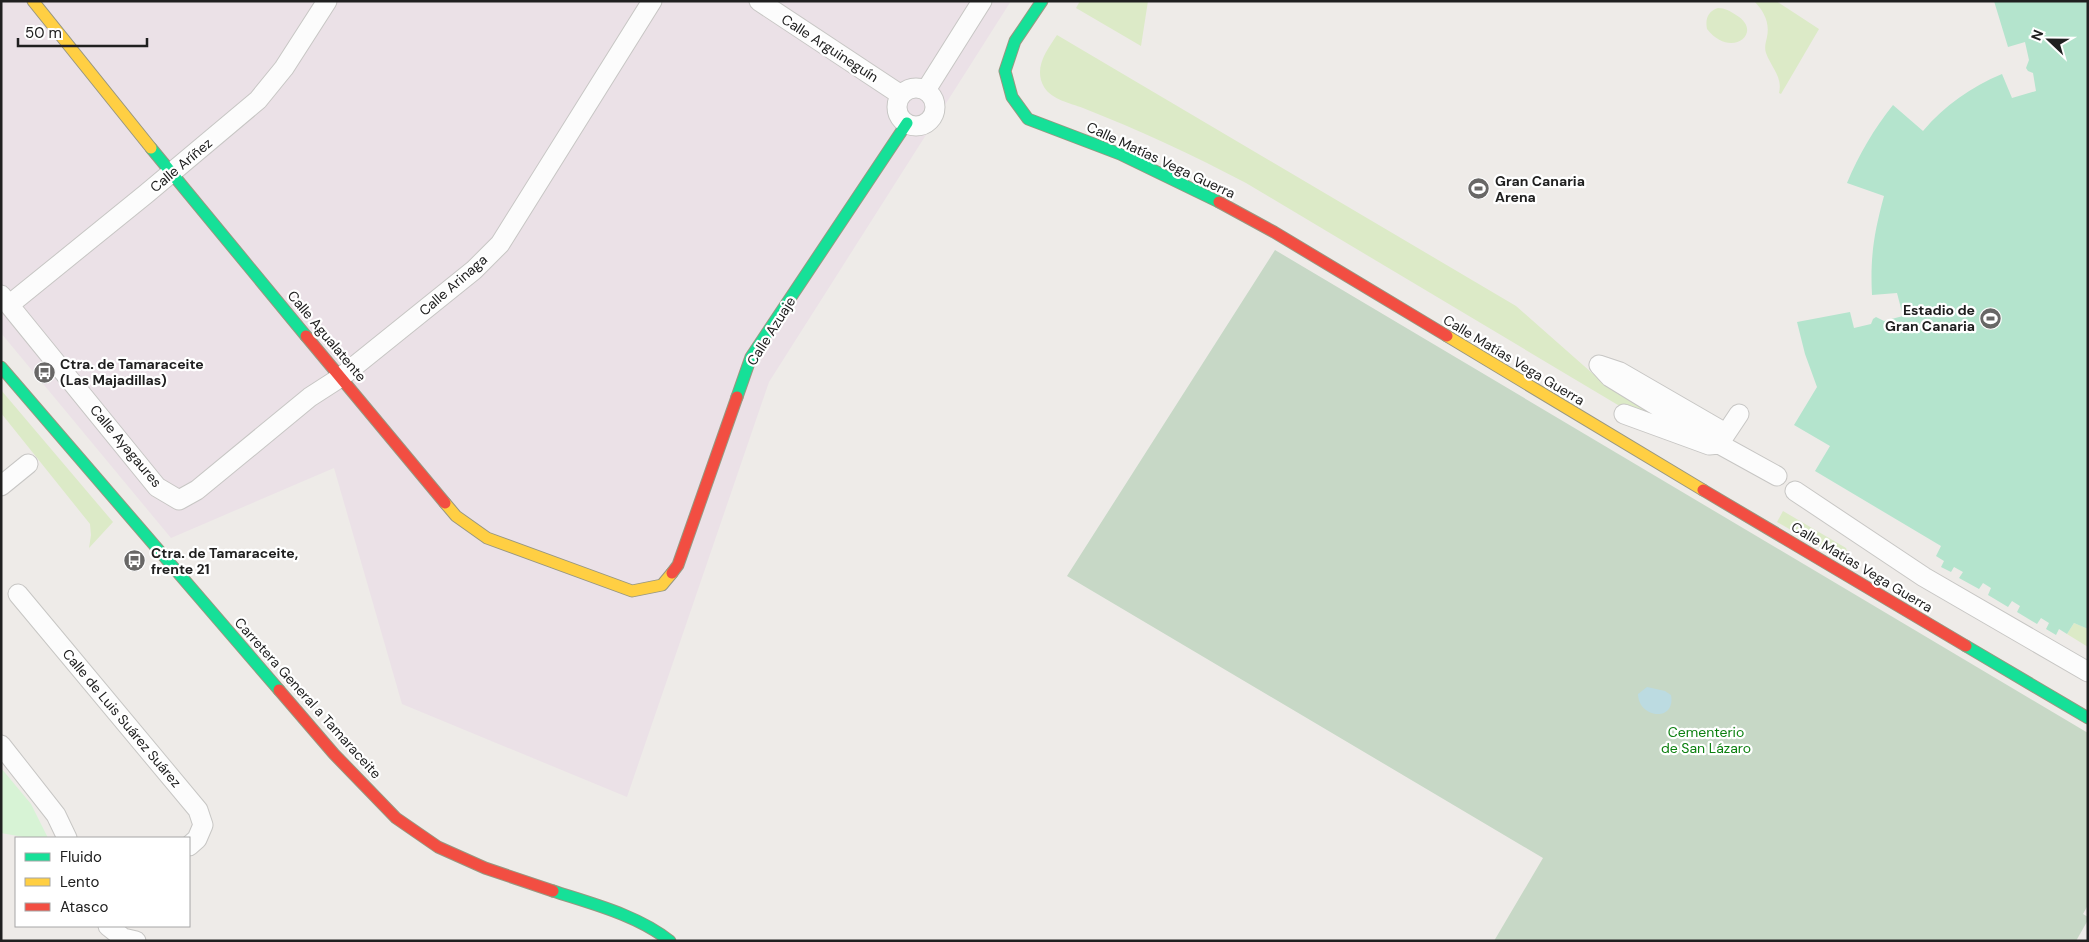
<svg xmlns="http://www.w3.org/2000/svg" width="2089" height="942" font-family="'DM Sans',sans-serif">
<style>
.industrial{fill:#ebe1e7}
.grass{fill:#dceac7}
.cemetery{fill:#c7d8c6}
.park{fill:#d7f3d5}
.pitch{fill:#b4e4cd}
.water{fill:#bcdbe1}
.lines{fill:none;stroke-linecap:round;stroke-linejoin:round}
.street-casing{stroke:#c7c6c4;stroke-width:21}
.fast-casing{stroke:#989780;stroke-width:13}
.slow-casing{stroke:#989780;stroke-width:13}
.jam-casing{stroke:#989780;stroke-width:13}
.street{stroke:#fcfcfc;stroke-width:19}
.fast{stroke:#16e098;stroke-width:11}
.slow{stroke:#ffcf43;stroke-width:11}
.jam{stroke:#f24e42;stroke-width:11}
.labels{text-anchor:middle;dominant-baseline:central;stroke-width:4.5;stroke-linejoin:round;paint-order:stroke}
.street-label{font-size:14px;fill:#202020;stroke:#fff}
.poi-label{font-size:14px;font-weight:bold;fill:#202020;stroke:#fff;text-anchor:start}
.park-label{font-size:14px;fill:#0c8010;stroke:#fff}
</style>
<rect width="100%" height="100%" fill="#eeebe8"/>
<path class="industrial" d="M1,1H1011L769,382L627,797L402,704L334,468L171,538L1,333Z"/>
<path class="grass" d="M1080,1H1148L1141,46L1076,8Z
M1754,1H1776L1819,29L1781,94L1779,93C1783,77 1771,67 1766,53C1764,47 1766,42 1767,37C1770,23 1764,11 1754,1Z
M1718,8C1725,8 1730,11 1736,15C1765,32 1731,60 1707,29C1705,19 1708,11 1718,8Z
M1057,35L1516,306L1592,373L1688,428L1628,411L1246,183C1193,155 1139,130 1083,108C1070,103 1052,100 1044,87C1033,68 1047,50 1057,35Z
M1,390L113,522L89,548L91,535L90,524L1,413Z
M1783,511L1846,548L1847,551L1843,560L1777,522Z
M2074,623L2088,629V647L2067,634Z"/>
<path class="cemetery" d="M1275,250L2088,733V905L2083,914L2088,917V920L2076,941H1494L1543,858L1067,576Z"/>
<path class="park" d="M1,768L31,804L48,838H29L1,833Z"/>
<path class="pitch" d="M1994,1H2088V629L2074,623L2067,634L2059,629L2056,635L2046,629L2049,623L2041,618L2037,624L2017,612L2020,606L2012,601L2008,607L1988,595L1991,588L1983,583L1979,589L1959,578L1963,572L1954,567L1951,572L1941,567L1944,561L1936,556L1941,546L1815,471L1830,446L1794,425L1817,387L1805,354L1797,322L1850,312L1854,328L1871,324L1873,319L1876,317L1884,321L1903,316L1897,293L1872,295C1870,257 1874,233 1884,196L1847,183C1859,154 1874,129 1893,105L1923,131C1945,105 1971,87 2002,74L2012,98L2036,91L2033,73L2028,71L2026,68L2029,60L2025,42L2008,47Z"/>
<path class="water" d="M1647,687L1665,691L1671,695C1676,723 1638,718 1638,694Z"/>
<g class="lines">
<defs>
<path id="street" d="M759,1L901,95
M897 107a19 19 0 1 1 38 0a19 19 0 1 1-38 0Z
M926,90L982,1
M1,295L157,487L179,500L197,490L310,397L341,377L474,270L500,244L652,1
M9,305L146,194L258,100L284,68L327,1
M1624,414L1709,445L1719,444L1739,414
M1722,431L1620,372L1599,365L1610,377L1719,444L1777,476
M1,486L28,464
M1795,491L1924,577L2088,672
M18,594L198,810L203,825L197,839L189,846
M1,745L56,815L67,838
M108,926L123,938L136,941"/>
<path id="fast" d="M1042,1L1015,41L1005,71L1012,97L1028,119L1120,154L1219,202
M151,148L306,336
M1,367L279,690
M737,397L751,357L907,123
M1966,646L2088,718
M553,891C593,904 637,915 670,941"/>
<path id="slow" d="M33,1L151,148
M1447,336L1703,490
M445,503L456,516L487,538L632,591L662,585L672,573"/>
<path id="jam" d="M1219,202L1274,232L1447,336
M306,336L445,503
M1703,490L1966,646
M672,573L678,565L737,397
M279,690L334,754L396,818L438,847L485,868L553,891"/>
</defs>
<use href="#street" class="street-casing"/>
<use href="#fast" class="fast-casing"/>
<use href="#slow" class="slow-casing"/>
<use href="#jam" class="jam-casing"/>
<use href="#street" class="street"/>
<use href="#fast" class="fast"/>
<use href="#slow" class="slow"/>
<use href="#jam" class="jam"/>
</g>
<defs>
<symbol id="stadium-disc" viewBox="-11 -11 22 22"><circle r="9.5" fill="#686766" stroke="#fff"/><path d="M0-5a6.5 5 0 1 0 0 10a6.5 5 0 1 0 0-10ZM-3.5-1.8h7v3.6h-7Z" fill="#fff"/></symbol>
<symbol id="bus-disc" viewBox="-11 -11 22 22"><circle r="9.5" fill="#686766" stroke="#fff"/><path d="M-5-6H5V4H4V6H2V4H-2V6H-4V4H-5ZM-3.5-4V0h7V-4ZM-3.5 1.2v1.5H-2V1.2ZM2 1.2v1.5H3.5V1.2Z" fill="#fff"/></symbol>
</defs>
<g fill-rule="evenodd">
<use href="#stadium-disc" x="1466" y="176" width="25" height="25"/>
<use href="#stadium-disc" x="1978" y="306" width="25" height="25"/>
<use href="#bus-disc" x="32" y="360" width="25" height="25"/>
<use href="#bus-disc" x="122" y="548" width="25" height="25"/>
</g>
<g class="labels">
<g class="street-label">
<text transform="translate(830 48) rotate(33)">Calle Arguineguín</text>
<text transform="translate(1161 160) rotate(25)">Calle Matías Vega Guerra</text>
<text transform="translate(181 165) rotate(-40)">Calle Aríñez</text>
<text transform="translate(453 285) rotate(-41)">Calle Arinaga</text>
<text transform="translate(771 331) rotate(-58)">Calle Azuaje</text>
<text transform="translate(327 336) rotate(50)">Calle Agualatente</text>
<text transform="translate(1514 360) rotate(31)">Calle Matías Vega Guerra</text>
<text transform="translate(126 446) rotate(50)">Calle Ayagaures</text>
<text transform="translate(1862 567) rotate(31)">Calle Matías Vega Guerra</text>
<text transform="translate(308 698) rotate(48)">Carretera General a Tamaraceite</text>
<text transform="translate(122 718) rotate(50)">Calle de Luis Suárez Suárez</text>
</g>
<g class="poi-label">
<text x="1495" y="181">Gran Canaria<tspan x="1495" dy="16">Arena</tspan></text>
<text x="1975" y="310" text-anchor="end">Estadio de<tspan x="1975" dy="16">Gran Canaria</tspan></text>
<text x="60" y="364">Ctra. de Tamaraceite<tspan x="60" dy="16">(Las Majadillas)</tspan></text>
<text x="151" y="553">Ctra. de Tamaraceite,<tspan x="151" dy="16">frente 21</tspan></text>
</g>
<g class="park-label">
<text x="1706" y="732">Cementerio<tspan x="1706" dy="16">de San Lázaro</tspan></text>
</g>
</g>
<rect width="2089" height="942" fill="none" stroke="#202020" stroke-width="5"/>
<rect x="15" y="837" width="175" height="90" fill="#ffffff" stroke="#a6a6a6"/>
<rect x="25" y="853" width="25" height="8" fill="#16e098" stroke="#a6a6a6"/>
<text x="60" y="862" font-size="15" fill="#202020">Fluido</text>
<rect x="25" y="878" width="25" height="8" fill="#ffcf43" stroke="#a6a6a6"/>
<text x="60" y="887" font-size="15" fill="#202020">Lento</text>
<rect x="25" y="903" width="25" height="8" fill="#f24e42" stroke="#a6a6a6"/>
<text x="60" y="912" font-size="15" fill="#202020">Atasco</text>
<g transform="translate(2049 40) rotate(292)" stroke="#ffffff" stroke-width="4" paint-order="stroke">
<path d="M0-4L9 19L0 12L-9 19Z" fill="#202020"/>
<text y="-8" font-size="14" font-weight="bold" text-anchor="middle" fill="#202020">N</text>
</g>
<path d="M18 38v8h129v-8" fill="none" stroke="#202020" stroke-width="2.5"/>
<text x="25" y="38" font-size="15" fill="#202020" stroke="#ffffff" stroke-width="4" paint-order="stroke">50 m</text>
</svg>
